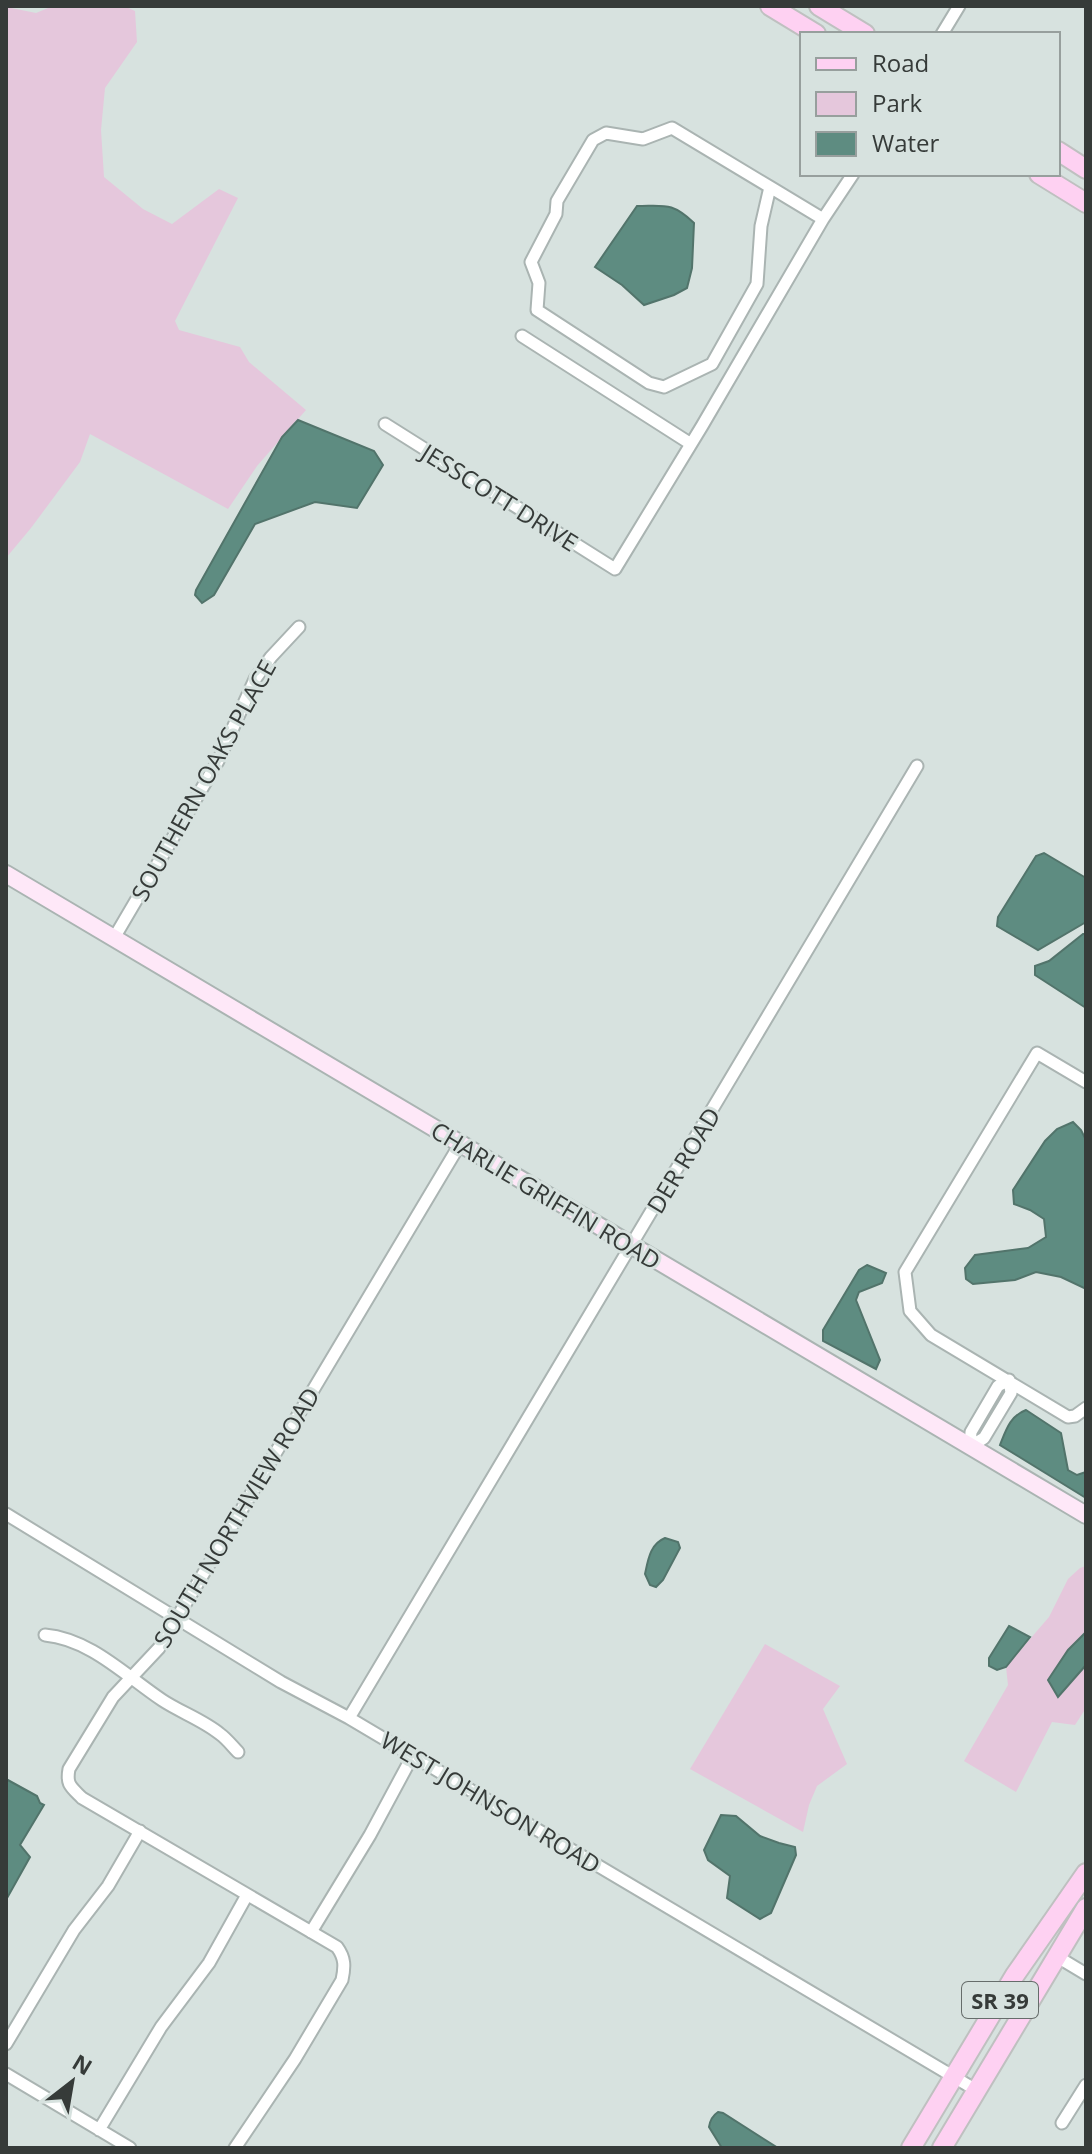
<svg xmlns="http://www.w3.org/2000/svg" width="1092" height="2154" font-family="'Open Sans',sans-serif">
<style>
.green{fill:#e5c7dc}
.water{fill:#5e8c81;stroke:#52746b;stroke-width:2}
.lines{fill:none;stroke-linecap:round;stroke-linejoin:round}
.street-casing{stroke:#aab4b2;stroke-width:15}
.secondary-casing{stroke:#aab4b2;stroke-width:20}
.primary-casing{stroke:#bfc0c0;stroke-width:22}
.street{stroke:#fff;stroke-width:11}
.secondary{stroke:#fee8f8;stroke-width:16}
.primary{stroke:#fed1f2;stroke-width:18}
.labels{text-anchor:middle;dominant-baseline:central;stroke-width:6;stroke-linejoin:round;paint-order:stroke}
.shield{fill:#d7e2df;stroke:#666d6b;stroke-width:2}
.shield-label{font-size:22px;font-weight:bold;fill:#363b39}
.street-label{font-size:24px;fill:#363b39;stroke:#d7e2df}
</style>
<rect width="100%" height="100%" fill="#d7e2df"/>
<path class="green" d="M53,6H124L135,11L137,42L105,88L101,130L104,177L143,209L172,224L219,189L238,198L175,321L179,330L240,347L249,362L306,410L257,466L228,509L90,434L80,462L31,528L6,558V7L36,13Z
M1086,1566V1636L1083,1635L1059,1696L1086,1665V1708L1075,1725L1052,1722L1016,1792L964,1761L1008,1685L1006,1667L1049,1617L1068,1579L1080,1568Z
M765,1644L840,1686L823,1709L847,1764L817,1786L809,1805L803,1832L690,1769Z"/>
<path class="water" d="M637,206C665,206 672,202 694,223L692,268L687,288L674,295L644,305L622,285L595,267Z
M298,420L374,451L383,465L357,508L315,502L255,524L214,595L202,603L195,595L196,590L282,437Z
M1044,853L1086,878V922L1038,950L997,926L998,917L1036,856Z
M1083,934H1086V1008L1035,975V966L1049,961Z
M1073,1122L1081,1130L1086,1140V1289L1061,1277L1036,1272L1015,1280L973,1284L966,1279L965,1268L975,1255L1028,1248L1046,1237L1044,1219L1030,1210L1014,1204L1013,1190L1045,1141L1057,1129Z
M867,1265L886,1273L882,1283L859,1292L856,1300L880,1360L876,1369L823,1341V1330L859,1270Z
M1026,1410L1061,1433L1068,1470L1077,1475L1086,1472V1498L1000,1445C1006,1430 1010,1416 1026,1410Z
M665,1538L678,1542L680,1548L663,1580L656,1587L650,1585L645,1574C648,1560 650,1544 665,1538Z
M1009,1626L1030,1637L1006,1667L997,1670L989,1666V1658Z
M1084,1634L1086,1636V1665L1058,1697L1048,1680L1068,1650Z
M6,1779L37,1796L40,1803L44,1805L20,1845L30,1857L6,1900Z
M721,1815L736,1816L760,1836L779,1843L795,1847L796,1855L771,1913L760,1919L727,1898L730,1876L708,1860L704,1850Z
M718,2112L723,2113L778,2148H722L709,2127C710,2120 712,2116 718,2112Z"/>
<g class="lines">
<defs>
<path id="street" d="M942,34L959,6
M672,128L770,187L761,226L757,284L712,364L664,387L649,383L537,310L539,283L531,262L556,214L557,201L593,140L606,133L643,139Z
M770,187L823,219
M522,336L691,444
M385,424L615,569L702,426L823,219L853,174
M114,938L218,761L255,679L271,657L299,627
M1086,1082L1037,1053L905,1272L910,1311L931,1335L1068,1417L1075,1416L1086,1408
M1009,1380L1011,1393L984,1438L970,1447L971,1432L998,1386Z
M6,1514L281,1682L349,1718L976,2090
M45,1635C90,1639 126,1676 162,1700C180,1712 203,1720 220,1734C227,1739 232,1746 238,1752
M349,1718L917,766
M311,1932L370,1835L413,1755
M1056,1956L1086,1974
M6,2044L74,1930L108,1886L140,1831
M6,2074L130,2148
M1062,2123L1086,2085
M99,2130L161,2027L209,1963L247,1895
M235,2148L295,2059L342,1980C345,1966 345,1958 337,1947L82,1798C71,1787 66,1785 69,1769L113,1697L159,1648L460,1144"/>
<path id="secondary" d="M6,874L1086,1515"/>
<path id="primary" d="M770,6L816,34
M819,6L865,34
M1058,151L1086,169
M1039,174L1086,203
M911,2148L1015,1975L1086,1873
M942,2148L1086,1908"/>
</defs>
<use href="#street" class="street-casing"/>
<use href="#secondary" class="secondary-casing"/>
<use href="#primary" class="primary-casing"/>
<use href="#street" class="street"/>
<use href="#secondary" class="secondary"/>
<use href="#primary" class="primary"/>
</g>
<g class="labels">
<rect class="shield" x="962" y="1982" width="76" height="36" rx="6"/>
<g class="shield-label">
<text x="1000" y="2000">SR 39</text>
</g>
<g class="street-label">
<text transform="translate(500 497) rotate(32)">JESSCOTT DRIVE</text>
<text transform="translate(203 780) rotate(-61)">SOUTHERN OAKS PLACE</text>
<text transform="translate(683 1160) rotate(-59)">DER ROAD</text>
<text transform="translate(546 1195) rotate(31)">CHARLIE GRIFFIN ROAD</text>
<text transform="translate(236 1517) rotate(-59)">SOUTH NORTHVIEW ROAD</text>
<text transform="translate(491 1802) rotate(31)">WEST JOHNSON ROAD</text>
</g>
</g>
<rect width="1092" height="2154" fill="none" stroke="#363b39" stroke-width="16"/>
<rect x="800" y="32" width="260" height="144" fill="#d7e2df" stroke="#979f9d" stroke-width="2"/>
<rect x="816" y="58" width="40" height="12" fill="#fed1f2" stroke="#979f9d" stroke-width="2"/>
<text x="872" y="72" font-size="24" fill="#363b39">Road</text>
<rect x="816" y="92" width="40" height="24" fill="#e5c7dc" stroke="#979f9d" stroke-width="2"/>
<text x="872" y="112" font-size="24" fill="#363b39">Park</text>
<rect x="816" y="132" width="40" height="24" fill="#5e8c81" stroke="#979f9d" stroke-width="2"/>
<text x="872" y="152" font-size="24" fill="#363b39">Water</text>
<g transform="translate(72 2082) rotate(31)" stroke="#d7e2df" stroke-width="6" paint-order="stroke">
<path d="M0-6L14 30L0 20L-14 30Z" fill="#363b39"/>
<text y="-12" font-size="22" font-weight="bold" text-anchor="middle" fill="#363b39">N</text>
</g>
</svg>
